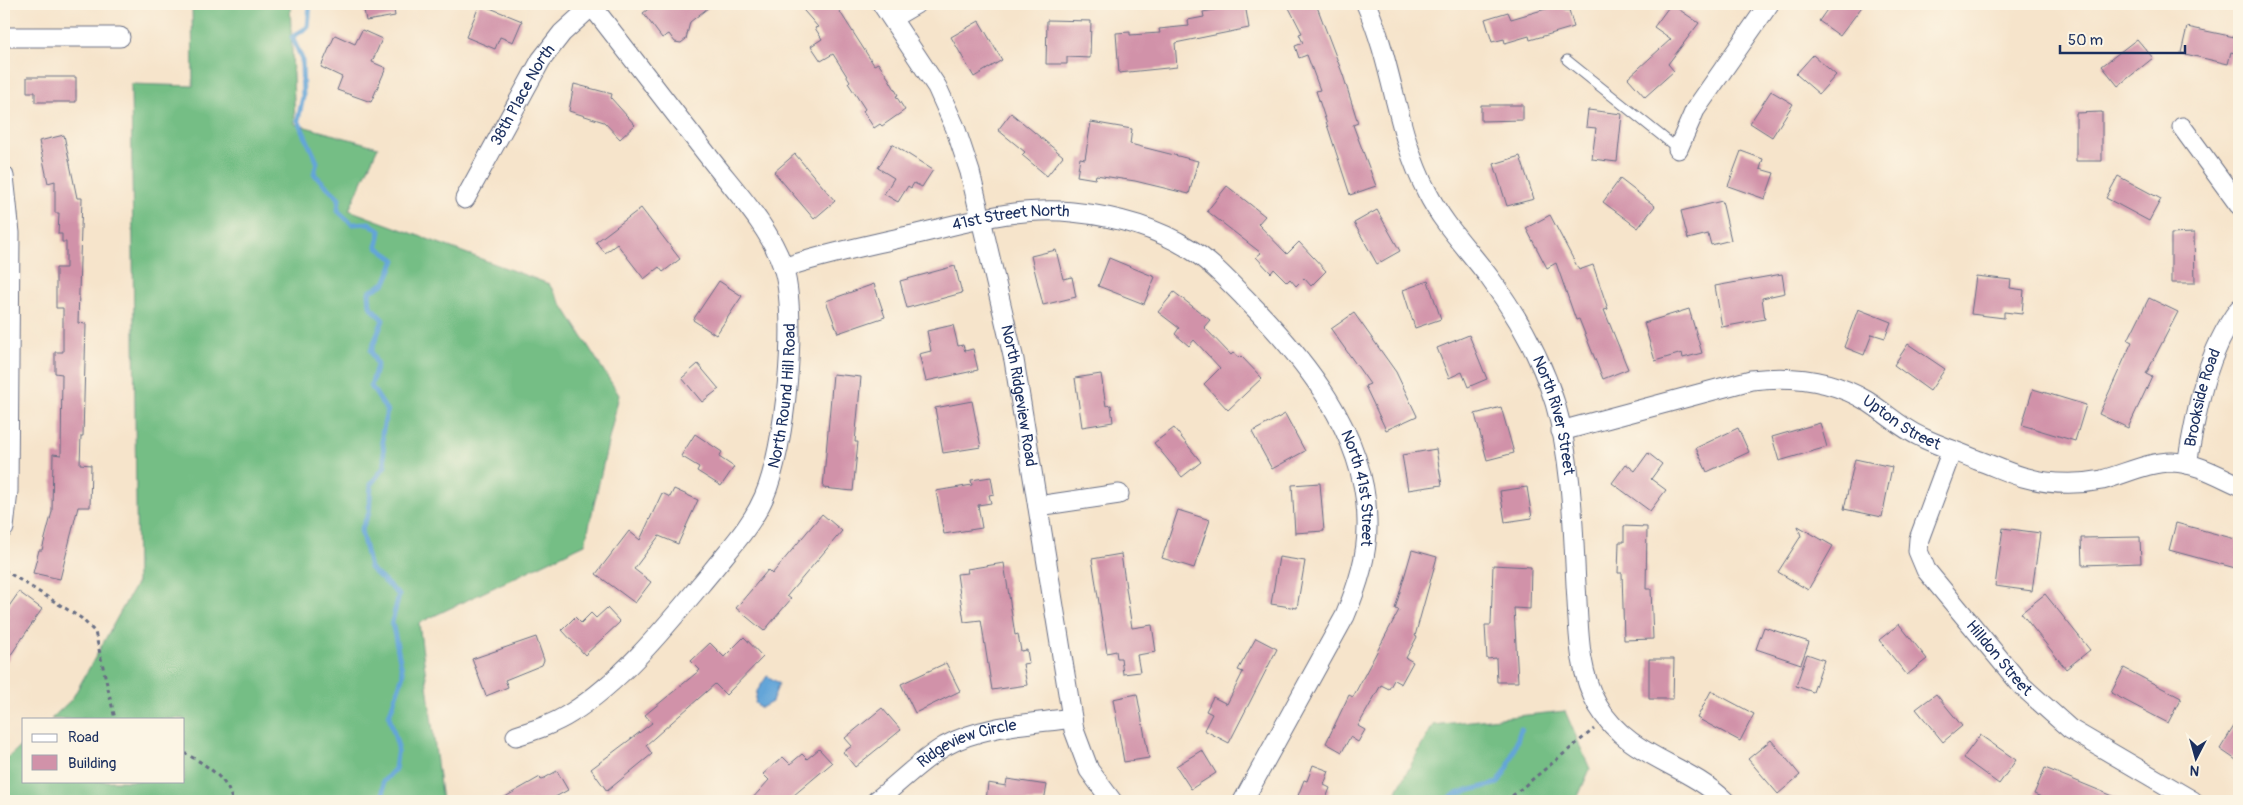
<svg xmlns="http://www.w3.org/2000/svg" width="2243" height="805" font-family="Pangolin,sans-serif">
<style>
.forest{fill:#74be85;stroke:#487672}
.water{fill:#64a5d8;stroke:#406a9b}
.lines{fill:none;stroke-linecap:round;stroke-linejoin:round}
.stream{stroke:#64a5d8;stroke-width:5}
.building{fill:#d192a9}
.service-casing{stroke:#686e84;stroke-width:11}
.minor-casing{stroke:#686e84;stroke-width:21}
.path{stroke:#686e84;stroke-width:3;stroke-dasharray:4 4;stroke-linecap:butt}
.service{stroke:#fff;stroke-width:9}
.minor{stroke:#fff;stroke-width:19}
.labels{text-anchor:middle;dominant-baseline:central;stroke-width:4.5;stroke-linejoin:round;paint-order:stroke}
.street-label{font-size:16px;fill:#1b2f5e;stroke:#fcf5e5}
</style>
<rect width="100%" height="100%" fill="#fcf5e5"/>
<filter id="ink" filterUnits="userSpaceOnUse"><feTurbulence type="fractalNoise" baseFrequency=".02" numOctaves="2"/><feDisplacementMap in="SourceGraphic" scale="10" xChannelSelector="R" yChannelSelector="G"/><feConvolveMatrix kernelMatrix="1 2 1 2 8 2 1 2 1" color-interpolation-filters="sRGB"/></filter>
<filter id="wash" filterUnits="userSpaceOnUse"><feTurbulence type="fractalNoise" baseFrequency=".0096" numOctaves="4" result="noise"/><feDisplacementMap in="SourceGraphic" scale="20" xChannelSelector="R" yChannelSelector="G"/><feGaussianBlur stdDeviation="1.12" result="paint"/><feColorMatrix in="noise" values="0 0 0 0 0 0 0 0 0 0 0 0 0 0 0 0 0 1.4 0 .05"/><feComposite in="paint" operator="in"/></filter>
<g filter="url(#wash)">
<rect width="100%" height="100%" fill="#f6e4cb"/>
<path class="forest" d="M192,4H290L295,124L378,147L349,210L549,284L619,395L585,544L419,623L442,801H4V761L24,743V781H184V719H51L72,699L137,582L131,84L193,86Z
M1565,711L1590,769L1576,801H1391L1433,725Z"/>
<path class="water" d="M767,676L779,683L772,702L761,708L755,703L757,691Z"/>
<g class="lines">
<path class="stream" d="M310,4L308,27L292,37L302,59L303,97L298,120L317,162L314,174L339,198L338,211L352,224L369,223L380,231L377,247L395,260L385,283L369,292L370,306L383,320L371,351L377,365L371,386L387,411L382,434L385,466L371,484L369,513L361,530L370,568L399,595L392,622L403,675L389,716L398,747L395,769L383,782L384,801
M1445,801L1456,794L1498,783L1508,767L1521,729"/>
</g>
<g id="blocks">
<path class="building" d="M363,4H393L395,16L366,21Z
M480,4L522,21L513,42L500,37L495,49L466,37Z
M655,4H713L690,22L686,39L681,43L675,42L669,34L662,38L643,13Z
M798,4H835L874,65L878,63L889,79L898,95L896,96L905,110L882,126L880,124L874,128L863,111L865,109L848,83L850,81L833,54L821,61L811,46L822,39L815,28L818,27Z
M1245,4L1249,28L1175,43L1177,67L1119,73L1116,33L1130,32V35L1160,33L1159,29L1189,26L1188,20L1204,17L1203,12Z
M1287,4H1316L1343,75L1358,123L1353,125L1376,186L1350,195L1316,91L1320,90L1307,55L1299,58L1295,46L1303,43L1299,34L1302,33Z
M1563,4L1565,11L1569,10L1574,27L1530,40L1529,36L1505,43L1504,39L1492,42L1485,19L1508,12L1511,19Z
M1671,4L1699,23L1668,64L1674,71L1645,97L1628,78L1671,39L1654,27Z
M1831,4H1864L1840,36L1819,21Z
M1047,20L1091,21L1090,58L1067,57V64H1046Z
M979,21L1002,60L974,77L951,37Z
M2187,27L2239,38L2238,54L2231,52L2228,64L2181,53Z
M362,30L382,39L372,62L386,68L371,102L337,90L342,77L321,67L335,35L355,44Z
M2137,39L2153,58L2118,86L2102,66Z
M1813,55L1836,75L1819,94L1796,74Z
M27,77H76V102H35V92H27Z
M574,84L612,94L611,98L635,125L620,139L604,122L569,111Z
M1771,91L1793,104L1772,137L1750,123Z
M1481,105H1523V120L1481,121Z
M1588,110L1622,114L1617,162L1592,159L1596,128L1586,127Z
M2102,112V161H2076V113Z
M1011,113L1063,156L1047,176L1022,155L1025,152L998,130Z
M1091,122L1132,129L1130,144L1198,161L1189,194L1135,181L1096,175L1095,179L1077,176L1080,158L1085,159Z
M64,135L77,198H82L78,323L86,324L83,436H81L80,464L91,465L90,507H78L60,579L33,573L39,550H42L52,512L53,454L61,455L62,374L55,373V352H63V308H56V268H66V242H62V234H58L59,213H55V181L48,183L39,141Z
M892,144L933,170L922,187L914,183L911,188L908,186L898,202L884,194L894,178L878,168Z
M1741,151L1763,159L1760,169L1774,173L1765,199L1728,186Z
M795,154L835,201L814,219L774,172Z
M1520,156L1534,199L1507,206L1494,164Z
M2118,176L2161,199L2149,221L2106,198Z
M1620,179L1655,206L1638,228L1603,202Z
M1227,186L1265,216L1258,224L1287,254L1299,242L1326,271L1311,286L1304,278L1296,286L1290,279L1287,282L1274,269L1271,273L1256,257L1261,253L1207,211Z
M1722,201L1731,240L1711,245L1708,234L1688,239L1681,211Z
M641,208L680,259L663,272L659,267L644,279L617,244L605,253L596,242Z
M1377,210L1400,251L1377,264L1354,223Z
M1550,215L1579,270L1593,265L1608,309L1604,310L1628,369L1603,379L1579,319L1576,320L1556,263L1547,268L1526,228Z
M2194,233L2195,283H2171V234Z
M1056,250L1063,279L1072,277L1076,297L1043,305L1031,256Z
M1109,258L1155,277L1144,304L1098,286Z
M955,266L962,293L907,308L900,281Z
M1782,274L1785,293L1762,298L1765,319L1722,327L1715,286Z
M1976,276L2011,280L2010,288L2024,290L2022,314L2004,312V318L1971,314Z
M719,281L742,296L716,335L693,320Z
M1428,281L1441,319L1415,328L1403,290Z
M874,284L885,317L838,333L826,301Z
M1174,292L1210,320L1204,327L1231,355L1233,353L1239,358L1241,356L1262,378L1228,410L1204,384L1220,368L1194,340L1189,346L1175,334L1179,328L1158,312Z
M2149,298L2178,312L2146,374L2152,377L2128,428L2099,414L2132,342L2128,340Z
M1689,309L1702,353L1683,358L1682,353L1655,361L1644,323Z
M1858,309L1891,322L1885,338L1872,334L1864,355L1844,347Z
M1354,313L1396,372L1417,416L1386,430L1365,386L1370,384L1331,329Z
M953,325L958,346L963,345L965,351L973,349L978,370L926,381L919,354L931,351L927,331Z
M1469,335L1487,379L1468,387L1462,372L1449,378L1437,348Z
M1908,344L1945,369L1930,391L1894,365Z
M698,364L719,389L702,402L682,378Z
M833,374L861,377L855,442H858L853,491L823,488Z
M1101,374L1106,406L1111,405L1113,422L1082,427L1075,378Z
M2033,389L2086,405L2075,441L2022,425Z
M972,401L981,447L943,453L935,408Z
M1501,407L1514,453L1487,460L1475,414Z
M1285,414L1305,451L1272,469L1252,432Z
M1820,423L1827,447L1779,461L1772,437Z
M1174,428L1201,462L1182,477L1154,443Z
M1738,428L1749,452L1707,472L1696,448Z
M695,434L722,452L719,457L734,467L721,486L697,471L699,467L681,456Z
M1436,449L1442,485L1408,490L1402,455Z
M1648,453L1662,464L1651,479L1666,490L1650,511L1612,483L1626,464L1635,471Z
M1855,459L1892,467L1882,517L1844,509Z
M991,477L994,494L989,495L991,503L978,505L982,528L944,534L936,491L972,485L971,480Z
M1320,483L1324,531L1295,533L1292,485Z
M1527,487L1532,518L1505,522L1500,491Z
M674,489L698,500L678,544L659,536L634,569L651,582L635,603L596,574L629,531L640,540L662,493L670,497Z
M1178,510L1210,520L1194,568L1162,558Z
M822,514L842,531L787,596L791,599L764,631L736,608L768,570L772,574Z
M2176,523L2239,540V569L2169,550Z
M1624,526L1647,527L1646,589H1651L1653,639L1624,640L1622,573H1618L1619,542H1624Z
M1798,526L1833,546L1808,590L1778,572L1801,536Z
M2003,528L2040,533L2032,591L1995,586Z
M2140,537L2141,563L2082,565L2081,538Z
M1412,550L1437,557L1415,636L1417,637L1406,658L1413,662L1401,684L1394,680L1389,689L1381,685L1358,726L1365,730L1358,742L1350,737L1342,752L1326,743L1349,695L1353,697L1399,610L1395,609Z
M1121,554L1132,628L1152,625L1156,652L1137,655L1140,672L1123,674L1121,658H1117L1116,651L1107,653L1092,559Z
M1279,557L1305,561L1297,608L1271,604Z
M1004,563L1015,635L1018,634L1021,651L1027,650L1029,663L1023,664L1027,685L992,690L981,620L964,622L957,574L968,573L967,569Z
M1493,565L1531,567L1530,609L1514,608L1518,682H1497L1496,658L1487,659L1485,625H1491Z
M19,592L42,609L4,665V623L9,615L5,612Z
M2045,594L2090,650L2066,669L2021,613Z
M607,608L620,622L585,655L562,630L575,617L581,623L591,613L596,618Z
M1899,624L1927,659L1907,675L1879,640Z
M1764,627L1809,642L1801,664L1756,649Z
M536,637L544,660L542,665L505,680L508,687L486,696L472,659Z
M744,637L763,657L726,695L715,684L646,745L652,754L607,791L591,769L652,723L645,715L700,670L691,661L710,643L724,657Z
M1256,638L1277,649L1229,743L1204,730L1212,714L1206,711L1213,697L1227,704L1243,672L1238,670Z
M1807,654L1824,660L1813,692L1796,686Z
M1649,659H1674L1673,699H1649Z
M946,663L960,691L915,713L901,684Z
M2124,668L2181,698L2168,723L2111,693Z
M1711,691L1754,714L1740,741L1697,718Z
M1137,694L1149,758L1124,762L1113,699Z
M1936,694L1962,726L1943,742L1916,709Z
M882,708L901,730L855,767L843,752L852,746L845,738Z
M2239,718V762L2220,749Z
M1980,735L2016,760L1999,784L1963,758Z
M1771,740L1800,775L1778,794L1748,759Z
M819,749L832,763L787,801H750L769,780L763,774L783,757L790,764L802,754L807,759Z
M1202,750L1216,773L1191,789L1176,766Z
M1313,765L1329,771L1324,785L1330,788L1325,801H1296L1304,780L1307,781Z
M2045,768L2125,801H2051L2034,794Z
M557,771L568,790L548,801H498L540,777L541,780Z
M1007,779L1047,785L1044,801H986L988,783L1006,786Z"/>
</g>
</g>
<g filter="url(#ink)">
<use href="#blocks" fill-opacity="0" stroke="#686e84" stroke-width="1"/>
<g class="lines">
<defs>
<path id="service" d="M1567,60L1678,149"/>
<g id="minor">
<path id="s1" d="M882,4L937,87L955,127L970,172L1014,360L1074,730L1089,770L1112,801"/>
<path id="s2" d="M1366,4C1393,64 1396,133 1427,192C1443,224 1467,248 1489,277C1517,315 1541,358 1555,403C1572,461 1573,525 1576,585C1579,626 1577,670 1598,706C1629,758 1685,762 1725,801"/>
<path d="M892,18L916,4"/>
<path d="M4,37H120"/>
<path d="M2182,127L2239,205"/>
<path d="M1678,149L1695,110L1769,4"/>
<path d="M4,176L10,233L8,491L4,528"/>
<path id="s3" d="M465,199L541,60L562,33L594,4"/>
<path id="s4" d="M783,268C824,254 866,246 908,236C962,224 1016,206 1072,212C1113,216 1155,227 1190,249C1211,262 1227,280 1244,297C1303,357 1366,432 1367,521C1368,555 1358,585 1345,616L1243,801"/>
<path id="s5" d="M1561,431L1751,380C1792,375 1831,379 1867,401C1886,413 1901,428 1921,437C1939,446 1959,452 1977,460C1992,465 2008,473 2023,477C2048,484 2077,485 2102,480C2125,474 2148,462 2172,462C2197,463 2217,475 2239,485"/>
<path id="s6" d="M1952,450L1919,539L1918,551L1926,570L2022,686L2070,729L2193,801"/>
<path id="s7" d="M2187,464C2197,409 2205,355 2239,309"/>
<path d="M1038,506L1119,494"/>
<path id="s8" d="M516,736C535,730 554,724 571,713C625,679 671,620 712,571C731,547 752,525 764,497C785,449 799,317 783,267C770,228 737,193 712,161C672,110 632,58 592,6"/>
<path id="s9" d="M876,801C899,783 920,761 945,746C982,725 1030,724 1072,718"/>
</g>
</defs>
<use href="#service" class="service-casing"/>
<use href="#minor" class="minor-casing"/>
<path class="path" d="M4,570L81,618L95,632L115,719
M184,753C202,762 229,778 232,801
M1506,801L1594,729"/>
<use href="#service" class="service"/>
<use href="#minor" class="minor"/>
</g>
</g>
<g class="labels">
<g class="street-label">
<text stroke="none"><textPath href="#s3" startOffset="119">38th Place North</textPath></text>
<text stroke="none"><textPath href="#s4" startOffset="234">41st Street North</textPath></text>
<text stroke="none"><textPath href="#s8" startOffset="455">North Round Hill Road</textPath></text>
<text stroke="none"><textPath href="#s1" startOffset="420">North Ridgeview Road</textPath></text>
<text stroke="none"><textPath href="#s7" startOffset="68">Brookside Road</textPath></text>
<text stroke="none"><textPath href="#s2" startOffset="458">North River Street</textPath></text>
<text stroke="none"><textPath href="#s5" startOffset="358">Upton Street</textPath></text>
<text stroke="none"><textPath href="#s4" startOffset="721">North 41st Street</textPath></text>
<text stroke="none"><textPath href="#s6" startOffset="242">Hilldon Street</textPath></text>
<text stroke="none"><textPath href="#s9" startOffset="110">Ridgeview Circle</textPath></text>
</g>
</g>
<rect width="2243" height="805" fill="none" stroke="#fcf5e5" stroke-width="20"/>
<rect x="22" y="718" width="162" height="65" fill="#fcf5e5" stroke="#a2a6af"/>
<rect x="32" y="734" width="25" height="8" fill="#ffffff" stroke="#a2a6af"/>
<text x="68" y="742" font-size="15" fill="#1b2f5e">Road</text>
<rect x="32" y="755" width="25" height="15" fill="#d192a9" stroke="#a2a6af"/>
<text x="68" y="768" font-size="15" fill="#1b2f5e">Building</text>
<g transform="translate(2196 758) rotate(186)" stroke="#fcf5e5" stroke-width="4" paint-order="stroke">
<path d="M0-4L9 19L0 12L-9 19Z" fill="#1b2f5e"/>
<text y="-8" font-size="14" font-weight="bold" text-anchor="middle" fill="#1b2f5e">N</text>
</g>
<path d="M2060 45v8h125v-8" fill="none" stroke="#1b2f5e" stroke-width="2.5"/>
<text x="2068" y="45" font-size="15" fill="#1b2f5e" stroke="#fcf5e5" stroke-width="4" paint-order="stroke">50 m</text>
</svg>
